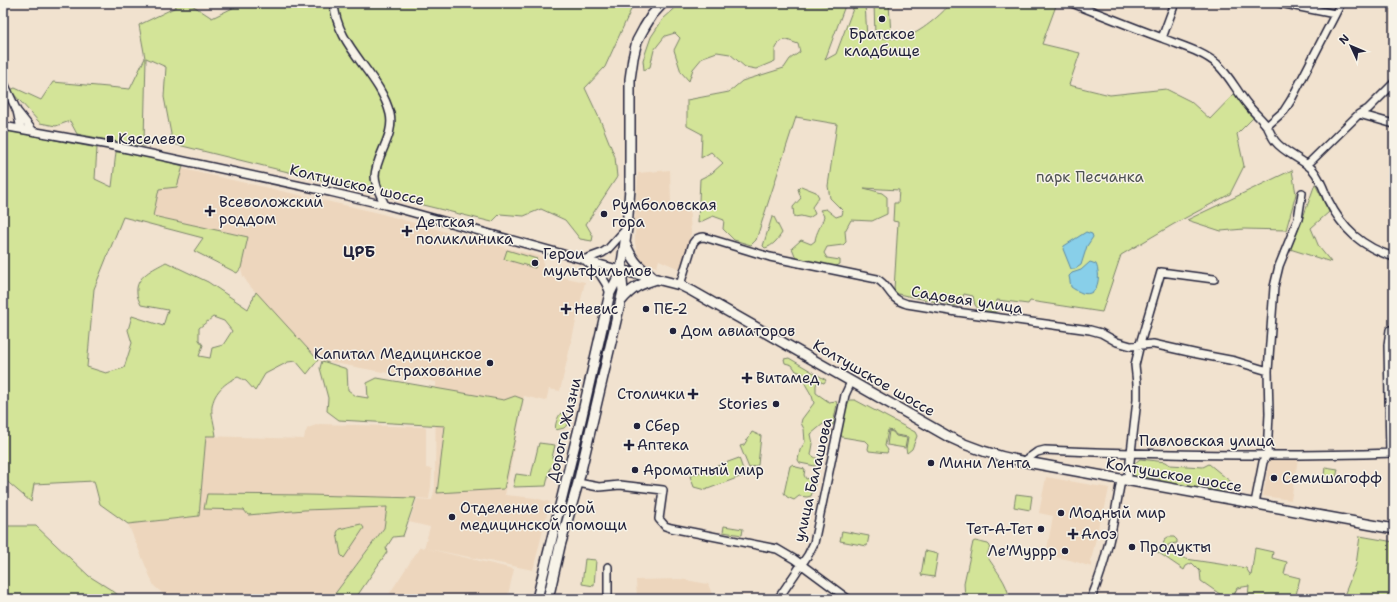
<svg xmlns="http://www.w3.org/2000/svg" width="1397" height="602" font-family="'Shantell Sans',sans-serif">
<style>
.built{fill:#edd6bd}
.green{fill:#d3e498;stroke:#7a836a;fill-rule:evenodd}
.water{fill:#88cfe9;stroke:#5f8aa3}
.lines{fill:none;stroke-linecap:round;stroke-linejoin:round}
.minor-casing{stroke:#22223b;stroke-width:10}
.major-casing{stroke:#22223b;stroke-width:12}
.minor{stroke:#f7f3e8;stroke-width:7}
.major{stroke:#f7f3e8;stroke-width:9}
.poi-dot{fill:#22223b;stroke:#f7f3e8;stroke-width:1.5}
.labels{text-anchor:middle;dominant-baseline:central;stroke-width:3;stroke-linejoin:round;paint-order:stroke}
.poi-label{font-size:15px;fill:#22223b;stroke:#f7f3e8;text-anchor:start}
.park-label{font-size:15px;fill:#4e5252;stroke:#f7f3e8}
.street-label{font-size:15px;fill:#22223b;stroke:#f7f3e8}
.neighbourhood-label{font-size:16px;font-weight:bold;fill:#22223b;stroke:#f7f3e8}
</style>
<rect width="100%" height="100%" fill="#f1e2cf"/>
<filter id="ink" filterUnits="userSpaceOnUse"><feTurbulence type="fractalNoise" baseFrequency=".025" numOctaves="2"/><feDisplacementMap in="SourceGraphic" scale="8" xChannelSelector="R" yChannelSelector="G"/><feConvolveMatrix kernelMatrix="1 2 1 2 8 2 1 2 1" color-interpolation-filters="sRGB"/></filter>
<g filter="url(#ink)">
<path class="built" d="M165,165L375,212L475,240L543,257V273L585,282L560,391L549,389L546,401L524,396L505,495L535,498L550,502L533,570L424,548L430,527L409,522L417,499L432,500L435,487L436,382L318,360L249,285L243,276L241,268L248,237L153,216Z
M670,170L671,203H689L691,233L682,270L659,260L657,267L644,263L638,255L635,243V220L638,173Z
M319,424L426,427V468L432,469L431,486L429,499L416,498L387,507L384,528L331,599H169L154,586L128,524L199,516L206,436L304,439L305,433L308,428Z
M1270,459H1298L1291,500L1263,496Z
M1046,477L1109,488L1103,517L1100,519L1091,561L1092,567L1070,560L1046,555L1053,516L1039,513Z
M420,547L514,569L507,599H386Z
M680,579L708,584L714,599H637L636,580Z"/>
<path class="green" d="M175,3H193L192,5L212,18L243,3H634L605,67L585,88L601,122L615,157L617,177L586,224L593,236L592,241L580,239L565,220L541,209L524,216L500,214L492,222L170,143L171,134L164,97L166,67L146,58L144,140L145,146L134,145L77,134L70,121L56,126L40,123L10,90L15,88L41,100L53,82L130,89L145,58L139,25L176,7Z
M681,3H812L833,7L834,3H846L825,60L836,54L854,6L856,3H865L867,38C879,38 893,39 905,37C919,34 942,14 951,3H1057L1042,44L1080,53L1069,85L1110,95L1166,89L1190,101L1210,119L1236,92L1253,118L1237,134L1244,166L1230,194L1174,224L1121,255L1102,312L1030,301L1028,304L997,300L996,312L979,310L975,305L973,296L964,294L961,302L956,306L898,294L894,290L898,222L893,221L894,203H898L899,190L864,188L882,193L887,197V214L872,221L851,220L845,231L846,242L843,245L827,247L824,253L827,258L840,260V264L835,267L796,258L792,248L801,240L811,244L815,241C816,232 822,225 824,216L820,210L826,209L836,217L842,215L843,211L830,198L828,186L837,124L796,117L756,240L751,245L734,240L723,229L724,220L713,216L698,223L700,179L712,173L723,163L711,152L701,158L702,134L687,126V100L729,92L742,81L784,68L790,59L800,52L798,44L787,40L780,41L775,50V61L756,69L745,67L730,54L717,52L703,57L693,69L689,81L681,72L674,50L680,38L675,33L665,36L654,50L650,67L644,70L643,60L651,37L663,19Z
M874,3H889L891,35L875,36Z
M3,130L97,148L95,179L112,187L116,152L139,154L183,166L177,187L159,189L153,216L248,237L241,268L237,273L194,251L203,238L123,217L94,289L87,367L106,373L124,368L132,343L128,330L132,316L163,326L168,310L141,305C139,301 137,296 137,293C135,276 154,269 166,262L208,282L248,309L256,292L318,360L307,374L296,361L288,362L265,374L255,391L246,381L238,377C223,383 210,396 212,414C213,421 215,428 216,436H206L199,516L128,524L100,504L94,481L34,484L31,502L3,478ZM213,317L224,321L232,331L223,345L212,348L210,358L199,356L203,345L199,340V328Z
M1292,170L1296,194L1286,230L1244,229L1221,231L1187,220Z
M1315,184L1329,212L1311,228L1319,247L1331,262L1290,249C1300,228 1307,206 1315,184Z
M801,186L816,192L819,197L812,207L815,214L809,218L801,216L794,217L793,207L801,198L798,189Z
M772,217H774L782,233C778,239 773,246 765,248L763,246Z
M507,250L537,259L535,268L504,259Z
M789,358L826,380L824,383L818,381L816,385V393L829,402L836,401L837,404L833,425L823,424L811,434L813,444L811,455L819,460L818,464L815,466L800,463L798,460L800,450L805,442L804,429L801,423L802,419L814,403L812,396L804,382L807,375L796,371L792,365L785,363L784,359Z
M322,361L347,369L348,390L356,396L368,398L367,383L377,378L504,400L515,396L523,399L504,489L437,493L445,426L339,420L327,411L328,398L320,368Z
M850,400H855L915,432L917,436L912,449L907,453L906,449L908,437L896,435L893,431L888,430L885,446L888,450L887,453L869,451L868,449L869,444L866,441L842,437L840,433L845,406Z
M561,413L567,415L570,422L564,428L556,430C554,426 558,416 561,413Z
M889,431L893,432L896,436L907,438L905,448L887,445Z
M752,432L761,436L758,465L749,468L740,446L744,445Z
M539,443L555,445L552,458L558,457L556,467L550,468L546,486L513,487L516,474L531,476Z
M739,458L745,475L705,490L694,487L690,476Z
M1140,459L1166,462L1170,465L1203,467L1209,464L1231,482L1229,488L1222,492L1162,482L1159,479L1134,476L1132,474L1135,463Z
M793,464L796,467L805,469L804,475L806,479L814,477L816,481L811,496L807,497L799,496L794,500L787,497L784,493L790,466Z
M1325,467L1338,469L1336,478L1324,476Z
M207,494L308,495L416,498L403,536L393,537L386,548L387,552L355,599H331L384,528L387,507L304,510L248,515L244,510L204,509Z
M1016,494L1032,496L1030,510L1014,507Z
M361,524L364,528L344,558L341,555L337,533L339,529Z
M3,526H36L89,576L113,591L123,599H3Z
M724,526L743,529L742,535L723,532Z
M842,531L869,536L867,546L840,541Z
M1360,536L1394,542V599H1344L1343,598L1356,565Z
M1168,537H1174L1177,540V543L1170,544L1167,546V549L1186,559L1246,568L1251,576L1255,548L1273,552L1272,558L1287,562L1284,574L1300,578L1295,599H1248L1249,586L1237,588L1234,595L1227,599L1201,581L1200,571L1192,563L1186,566L1184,570L1156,551L1162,547L1165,539Z
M975,541L988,544L990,546L987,556C994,568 1009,584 1009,599H965L964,583L973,542Z
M925,551L938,554L934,577L921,575Z
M585,559L596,560L594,586L582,584Z"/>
<path class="water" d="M1086,232L1092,234L1093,237L1087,246L1081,265L1075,269H1071L1063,249L1064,246Z
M1090,262L1096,264C1101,275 1099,298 1082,293C1078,291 1075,290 1071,287L1069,276L1072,273L1081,270Z"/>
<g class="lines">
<defs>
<path id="minor" d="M334,3C336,47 380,73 390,114C395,136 376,155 375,176C375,187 381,196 385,205
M1072,3C1102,15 1132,27 1162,38C1181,46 1202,51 1217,64C1230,76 1237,92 1248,105C1253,112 1261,118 1266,125C1270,130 1271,136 1275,141C1285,154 1302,158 1313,170C1320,178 1324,190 1328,200C1343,230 1362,247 1394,257
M1280,3L1335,14
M1162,38L1175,3
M3,81L17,111
M1359,114L1394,124
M3,126L109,145L330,192L385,205L621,270
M1267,126L1284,111L1291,100L1341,3
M21,129L17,111L33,131
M1307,165L1359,114L1368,109L1394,83
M583,260L602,253L608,249L627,228
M587,262C598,271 605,279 610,293
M680,285L693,243C696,239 698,237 704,237L770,257L877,279C891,287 888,299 907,304L957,312L1090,330L1101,333L1117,342L1131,346L1153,344L1198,354L1235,361L1268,371
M1390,330L1388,345L1390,453
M1023,462L1037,452L1045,450C1161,455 1278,457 1394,453
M578,483L599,487L620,485L663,490L659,519L665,526L671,528L777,549L794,559L848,599
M1255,503L1263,462L1267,455L1269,414L1268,371L1274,287L1279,266L1298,219L1302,193
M608,567V599
M778,599L808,555L814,543L845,395L851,382
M1091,599C1107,561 1114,520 1121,480L1128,475L1129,470L1137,400V384L1135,365L1140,344L1161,272L1214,279"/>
<path id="major" d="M625,243C631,257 637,267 650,274
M621,270L680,285L692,291L949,437C975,450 1003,458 1032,463L1394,529
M621,301C633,287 640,284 657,279
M537,599L581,420L610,293L621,271
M548,599L560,546L578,483L623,291L621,270L627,228L630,188V79L633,58L637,41L644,28L652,15L663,3"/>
</defs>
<use href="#minor" class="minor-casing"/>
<use href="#major" class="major-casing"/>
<use href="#minor" class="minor"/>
<use href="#major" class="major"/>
</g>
</g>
<g class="poi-dot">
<circle cx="882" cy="19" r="4"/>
<rect x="106" y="135" width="8" height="8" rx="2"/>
<path d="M208 205h4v4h4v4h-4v4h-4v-4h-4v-4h4z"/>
<circle cx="604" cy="214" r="4"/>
<path d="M405 225h4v4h4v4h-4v4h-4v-4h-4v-4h4z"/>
<circle cx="535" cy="263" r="4"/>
<path d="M564 303h4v4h4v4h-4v4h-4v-4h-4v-4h4z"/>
<circle cx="646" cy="309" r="4"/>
<circle cx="673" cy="331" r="4"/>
<circle cx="490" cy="363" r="4"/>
<path d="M745 372h4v4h4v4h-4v4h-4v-4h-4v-4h4z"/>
<path d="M691 388h4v4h4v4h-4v4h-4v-4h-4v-4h4z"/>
<circle cx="776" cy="404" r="4"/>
<circle cx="637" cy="426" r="4"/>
<path d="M627 439h4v4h4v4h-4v4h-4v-4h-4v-4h4z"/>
<circle cx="931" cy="463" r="4"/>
<circle cx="635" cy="470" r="4"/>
<circle cx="1274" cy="478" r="4"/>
<circle cx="1061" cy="513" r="4"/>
<circle cx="452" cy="517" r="4"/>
<circle cx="1041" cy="529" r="4"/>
<path d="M1071 528h4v4h4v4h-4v4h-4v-4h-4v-4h4z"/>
<circle cx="1132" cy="547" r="4"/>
<circle cx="1065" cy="551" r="4"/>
</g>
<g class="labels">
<g class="poi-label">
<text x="882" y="34" text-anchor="middle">Братское<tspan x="882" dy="17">кладбище</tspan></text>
<text x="118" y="139">Кяселево</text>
<text x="219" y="202">Всеволожский<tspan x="219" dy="17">роддом</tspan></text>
<text x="612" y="205">Румболовская<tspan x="612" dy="17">гора</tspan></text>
<text x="416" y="222">Детская<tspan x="416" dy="17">поликлиника</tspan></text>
<text x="543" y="254">Герои<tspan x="543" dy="17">мультфильмов</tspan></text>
<text x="574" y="309">Невис</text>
<text x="654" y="309">ПЕ-2</text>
<text x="681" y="331">Дом авиаторов</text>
<text x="482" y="354" text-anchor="end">Капитал Медицинское<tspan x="482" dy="17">Страхование</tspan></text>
<text x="756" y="378">Витамед</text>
<text x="685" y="394" text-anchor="end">Столички</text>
<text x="768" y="404" text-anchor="end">Stories</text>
<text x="645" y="426">Сбер</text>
<text x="637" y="445">Аптека</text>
<text x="939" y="463">Мини Лента</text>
<text x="643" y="470">Ароматный мир</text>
<text x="1282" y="478">Семишагофф</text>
<text x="460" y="508">Отделение скорой<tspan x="460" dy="17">медицинской помощи</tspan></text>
<text x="1069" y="513">Модный мир</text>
<text x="1033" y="529" text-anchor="end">Тет-А-Тет</text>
<text x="1081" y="534">Алоэ</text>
<text x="1140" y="547">Продукты</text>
<text x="1057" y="551" text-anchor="end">Ле'Муррр</text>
</g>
<g class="park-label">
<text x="1090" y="177">парк Песчанка</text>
</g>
<g class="street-label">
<text transform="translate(357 185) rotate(13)">Колтушское шоссе</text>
<text transform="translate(967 300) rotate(9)">Садовая улица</text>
<text transform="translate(874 378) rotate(30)">Колтушское шоссе</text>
<text transform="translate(564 430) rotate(-77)">Дорога Жизни</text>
<text x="1207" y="441">Павловская улица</text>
<text transform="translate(1174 475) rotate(10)">Колтушское шоссе</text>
<text transform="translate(813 480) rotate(-77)">улица Балашова</text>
</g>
<g class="neighbourhood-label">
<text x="359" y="251">ЦРБ</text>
</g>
</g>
<rect width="1397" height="602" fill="none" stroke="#f7f3e8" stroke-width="16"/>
<rect x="8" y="8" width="1381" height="586" fill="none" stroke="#22223b" stroke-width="1.5" filter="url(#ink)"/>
<g transform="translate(1351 46) rotate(314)" stroke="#f7f3e8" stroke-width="3" paint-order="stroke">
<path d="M0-3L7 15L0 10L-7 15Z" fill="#22223b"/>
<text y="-6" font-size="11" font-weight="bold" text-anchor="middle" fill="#22223b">N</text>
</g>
</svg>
